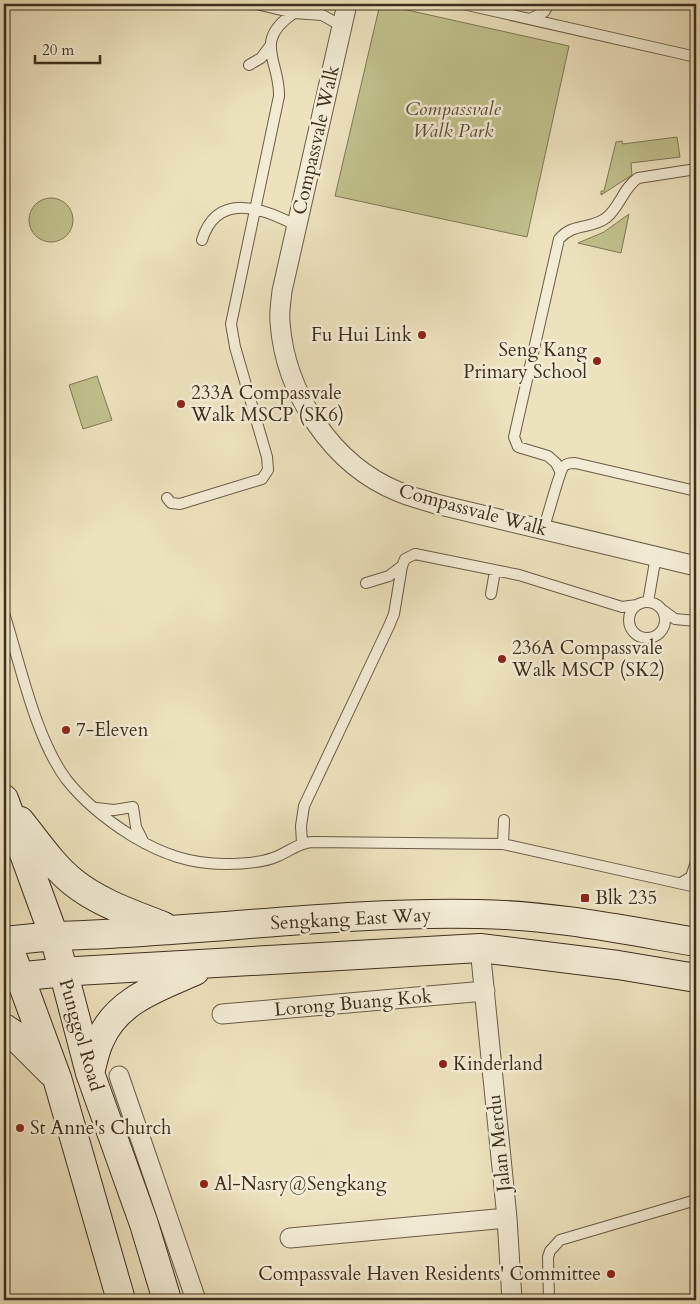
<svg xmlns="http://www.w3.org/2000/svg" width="700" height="1304" font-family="Cardo,serif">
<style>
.green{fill:#c0c18c;stroke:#7f7856}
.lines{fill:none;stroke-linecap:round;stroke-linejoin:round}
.lane-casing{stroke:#6a5c47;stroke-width:12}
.street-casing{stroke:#6a5c47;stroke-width:21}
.secondary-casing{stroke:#3e2f1f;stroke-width:30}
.lane{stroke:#f3ecd5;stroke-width:10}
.street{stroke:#f3ecd5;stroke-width:19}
.secondary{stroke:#f3ecd5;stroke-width:28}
.poi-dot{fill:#8f2418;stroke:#f3ecd5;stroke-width:2}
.labels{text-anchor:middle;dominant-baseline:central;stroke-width:5;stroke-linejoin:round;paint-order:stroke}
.park-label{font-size:19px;font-style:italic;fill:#584c35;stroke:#f3ecd5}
.street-label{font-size:19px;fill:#3e2f1f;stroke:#f3ecd5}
.poi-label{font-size:19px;fill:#3e2f1f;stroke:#f3ecd5;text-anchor:start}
</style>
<rect width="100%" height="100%" fill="#ede2be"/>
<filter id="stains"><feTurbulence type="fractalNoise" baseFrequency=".004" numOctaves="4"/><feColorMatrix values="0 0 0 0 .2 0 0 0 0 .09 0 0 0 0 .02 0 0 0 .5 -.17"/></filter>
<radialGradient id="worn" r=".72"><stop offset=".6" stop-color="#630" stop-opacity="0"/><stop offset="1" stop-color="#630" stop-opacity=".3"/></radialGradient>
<path class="green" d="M380,4L569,46L527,237L335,196Z
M677,137L680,157L631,163L632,175L601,195V191H604L616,142L622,141L623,144Z
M29 220a22 22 0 1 1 44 0a22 22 0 1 1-44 0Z
M629,214L621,253L578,243L604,232Z
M97,376L112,420L83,429L69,385Z"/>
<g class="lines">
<defs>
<path id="lane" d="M256,4L294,13
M463,4L696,57
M530,19L544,12L549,4
M249,65L261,58L270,46
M202,240C217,192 262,207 297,226
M560,471L556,463L548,456L518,447L514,437L559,239C574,222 590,230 606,218C620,207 623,188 638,178L696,169
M167,498L171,503L180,504L262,479L268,470L267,457L235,347L231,324L279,96C280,61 252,41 294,13L322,15L342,26
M543,529C548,518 559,471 564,466C567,463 571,463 575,463L696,491
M366,583L389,576L402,566
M491,594L495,571
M629 620a18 18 0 1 1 36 0a18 18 0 1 1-36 0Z
M648,602L656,556
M664,611L675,619L696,621
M4,613C20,663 35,737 66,779C84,802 108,821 132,836C162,854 190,864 225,864C241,864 263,863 278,856C290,851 298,843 312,842L503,844L696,887
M96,808L114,810L133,807L136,827L144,843
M302,843L301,826L304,806L389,626L394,614L402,566L405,559L415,554L519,575L622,607L637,605
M503,844L504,820
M681,883L691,877L696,862
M549,1300L548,1257L550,1251L560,1240L696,1200"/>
<path id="street" d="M347,4L282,291C281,301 279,312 280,322C285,393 332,465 399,492C411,497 424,500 436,504L696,566
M480,948L507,1218L512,1300
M222,1014L485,991
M119,1076L196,1300
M290,1238L507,1218"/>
<path id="secondary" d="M4,799L54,936L90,1073L144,1224L167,1300
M20,821C37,842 52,865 73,882C99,903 133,914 163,926
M4,941L54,936C196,933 337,911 478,914C552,915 624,930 696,942
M14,961L57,1078L121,1300
M4,978L76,971L480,948L618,965L696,978
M4,1028L13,1034L51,1072
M90,1073C93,1062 95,1050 100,1040C117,1000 159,987 195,971"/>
</defs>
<use href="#lane" class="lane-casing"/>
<use href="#street" class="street-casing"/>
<use href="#secondary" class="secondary-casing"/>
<use href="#lane" class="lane"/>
<use href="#street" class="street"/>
<use href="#secondary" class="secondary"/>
</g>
<g class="poi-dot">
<circle cx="422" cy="335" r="5"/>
<circle cx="597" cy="361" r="5"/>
<circle cx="181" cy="404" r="5"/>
<circle cx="502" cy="659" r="5"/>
<circle cx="66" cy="730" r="5"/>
<rect x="580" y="893" width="10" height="10" rx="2.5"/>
<circle cx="443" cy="1064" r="5"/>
<circle cx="20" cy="1128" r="5"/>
<circle cx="204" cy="1184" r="5"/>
<circle cx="611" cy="1274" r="5"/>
</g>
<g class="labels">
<g class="park-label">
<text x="453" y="109">Compassvale<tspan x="453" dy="22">Walk Park</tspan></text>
</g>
<g class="street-label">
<text transform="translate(316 140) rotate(-77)">Compassvale Walk</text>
<text transform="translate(473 510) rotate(15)">Compassvale Walk</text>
<text transform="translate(351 919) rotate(-3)">Sengkang East Way</text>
<text transform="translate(353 1003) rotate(-5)">Lorong Buang Kok</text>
<text transform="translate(81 1035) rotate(74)">Punggol Road</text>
<text transform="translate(499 1143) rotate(-96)">Jalan Merdu</text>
</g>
<g class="poi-label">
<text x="412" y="335" text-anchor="end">Fu Hui Link</text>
<text x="587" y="350" text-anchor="end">Seng Kang<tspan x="587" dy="22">Primary School</tspan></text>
<text x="191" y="393">233A Compassvale<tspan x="191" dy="22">Walk MSCP (SK6)</tspan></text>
<text x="512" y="648">236A Compassvale<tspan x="512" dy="22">Walk MSCP (SK2)</tspan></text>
<text x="76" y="730">7-Eleven</text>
<text x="595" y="898">Blk 235</text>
<text x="453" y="1064">Kinderland</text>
<text x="30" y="1128">St Anne's Church</text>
<text x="214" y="1184">Al-Nasry@Sengkang</text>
<text x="601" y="1274" text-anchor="end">Compassvale Haven Residents' Committee</text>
</g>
</g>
<rect width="700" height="1304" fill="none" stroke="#ede2be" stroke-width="20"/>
<rect x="5" y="5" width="690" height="1294" fill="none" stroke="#3e2f1f" stroke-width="2.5"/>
<rect x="10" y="10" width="680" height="1284" fill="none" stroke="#3e2f1f"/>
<path d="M35 55v8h65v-8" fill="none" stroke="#3e2f1f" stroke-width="2.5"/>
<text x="42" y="55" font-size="15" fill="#3e2f1f" stroke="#f3ecd5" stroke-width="4" paint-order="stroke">20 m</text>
<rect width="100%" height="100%" filter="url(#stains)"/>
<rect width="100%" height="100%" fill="url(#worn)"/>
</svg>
